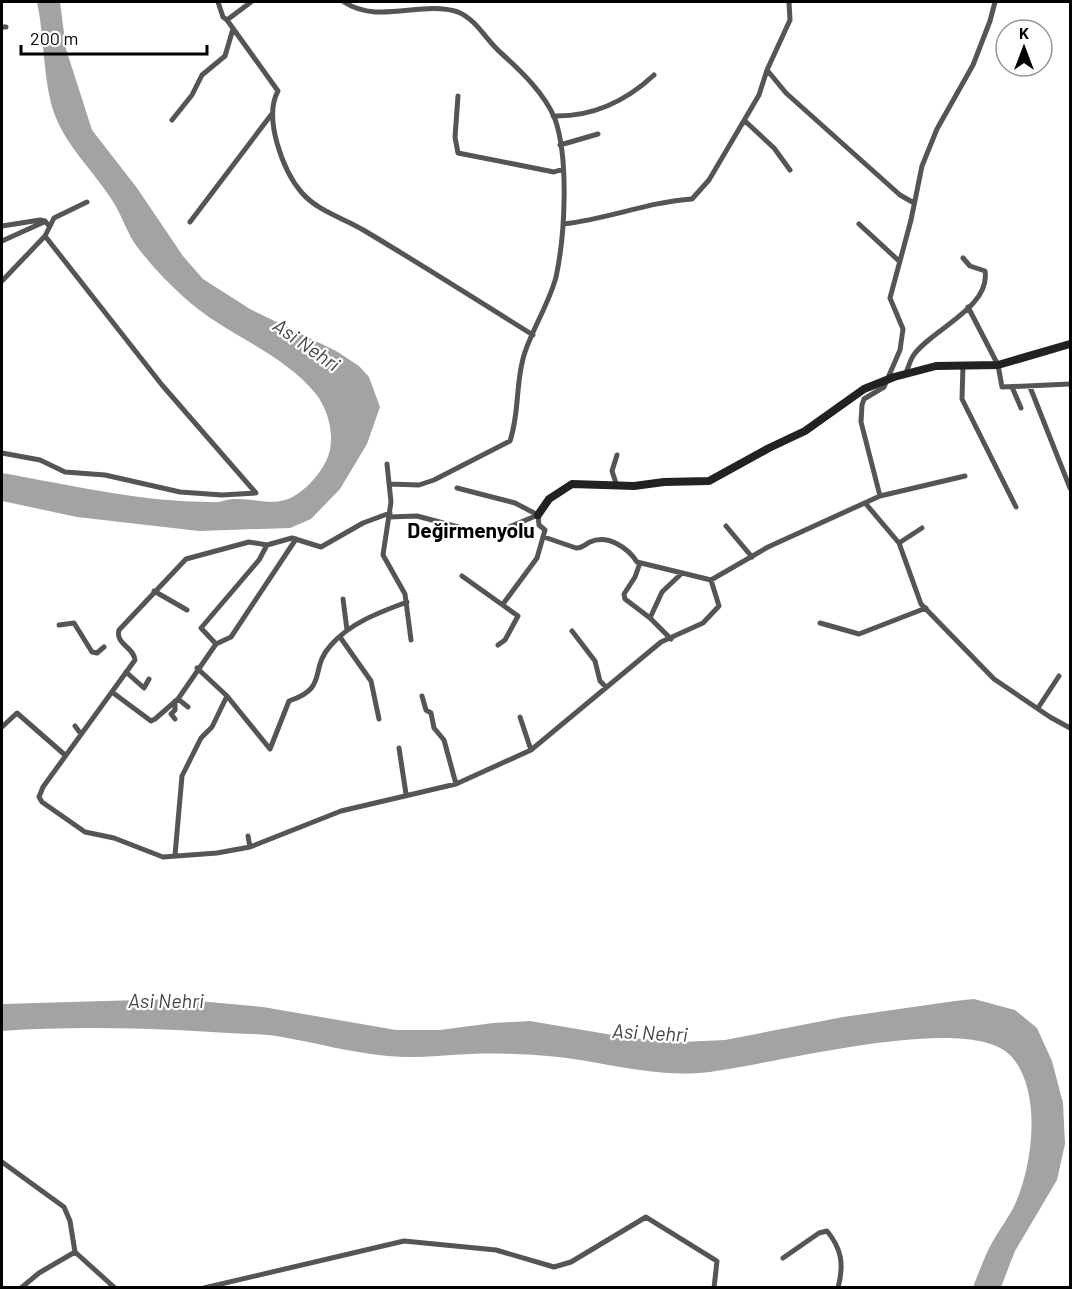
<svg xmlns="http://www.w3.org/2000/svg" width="1072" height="1289" font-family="Barlow,sans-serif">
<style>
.water{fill:#a3a3a3}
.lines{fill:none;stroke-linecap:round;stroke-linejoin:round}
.street{stroke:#555;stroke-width:5}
.secondary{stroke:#222;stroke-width:8}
.labels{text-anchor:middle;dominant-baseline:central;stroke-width:4.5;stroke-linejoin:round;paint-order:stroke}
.water-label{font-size:20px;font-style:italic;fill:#444;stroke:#fff}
.quarter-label{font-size:21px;font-weight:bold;fill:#000;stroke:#fff}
</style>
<rect width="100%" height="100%" fill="#fff"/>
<path class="water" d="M37,2H60L66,49L92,130L137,188L183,256L203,279L250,309L336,351L359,366L369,377L380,407L367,444L340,489L311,519L290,528L199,531L77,517L2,501V473C71,485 140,502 212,502C220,503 227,499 234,499C251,498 269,505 285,500C302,495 320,475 327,459C336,439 329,411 316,394C289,361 250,344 215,321C188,304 158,274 138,248C127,234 122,215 112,200C91,167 61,142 51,103C43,70 44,35 37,2Z
M175,999L263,1007L396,1030H440L493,1023L530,1021L630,1038L682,1042L725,1040L843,1017L955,1001L974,999L1015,1010L1037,1028L1052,1061L1063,1103L1065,1144L1057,1180L1015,1251L1001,1287H973C979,1272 985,1255 993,1241C1000,1228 1010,1216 1016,1202C1033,1163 1042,1090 1011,1056C968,1009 762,1068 699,1073C649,1077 598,1060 548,1056C522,1054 496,1053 471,1054C444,1055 415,1059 388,1056C352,1053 317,1043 282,1037C259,1033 235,1034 212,1032C142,1028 71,1026 2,1031V1004Z"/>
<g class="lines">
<path class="street" d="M218,2L223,17L227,20L251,2
M344,2C379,25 421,0 458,12C477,20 486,40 501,53C521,71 545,94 555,119C569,159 565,236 556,277C550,301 533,328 525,352C515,381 520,412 510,441L434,480L419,485L389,484
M227,20L278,91C263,118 283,171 302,193C319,212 344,218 365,231C422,265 477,300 533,335
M2,27H6
M767,70L786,93L900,195L914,203
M458,96L455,137L458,153L554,172L563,169
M553,116C592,117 625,102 654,75
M172,120L192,95L202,75L225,56L233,29
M745,121L774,148L790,170
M560,145L598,134
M190,222L271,115
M564,224C608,219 648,202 692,199L709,180L759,95L767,70L790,20L789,2
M859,224L899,261
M2,226L40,220L45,221L49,226
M2,241L44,222
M2,281L45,236L54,218L87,202
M968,307L998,365L1002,387L1070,384
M963,365L962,399L1016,507
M906,373C908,368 910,361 913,356C930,330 991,308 985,271L970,266L963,258
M1012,387L1021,408
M1030,387L1070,488
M2,453L40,460L65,472L105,475L180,492L222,495L256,493L162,385L45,236
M387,464L391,502L383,555L405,594L411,640
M617,486L612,471L617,455
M457,488L515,503L538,515L539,525L545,530L537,558L503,604
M880,496L965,476
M866,504L899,543L921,604L994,679L1050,717L1070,728
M390,513L363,523L321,547L292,538L267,545L249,542L186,559L119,630C115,644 134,647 135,660L43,787L39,797L42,802L85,832L114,838L163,857L217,853L250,847L341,811L456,784L531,750L661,642L703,623L719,606L711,580
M389,517L417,516L477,532L495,533L538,515
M726,526L752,557
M544,537L576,548C583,548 584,545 590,542C608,534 628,548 637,562L711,580L768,547L880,496L861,422L862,405L864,399L884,387L900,350L903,329L890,298L911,220L922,166L937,129L973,65L990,21L995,2
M899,543L922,528
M640,563L635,577L624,594L625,599L650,618L662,592L681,574
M462,576L518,616L505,640L498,645
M154,591L187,610
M343,599L347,630
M650,618L671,639
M820,623L859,634L926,608
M59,625L74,623L92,652L97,653L104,647
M572,631L595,661L600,681L606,687
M340,637L371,681L379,719
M216,644L201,628L259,560L267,545
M126,672L144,688L149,679
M112,692L151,721L155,719L178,699L216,644L231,637L296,539
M227,696L270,749L289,701C330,687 308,670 331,645C350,623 380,612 407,602
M422,696L426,710L431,713L434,728L444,740L456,784
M178,699L188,707
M1038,708L1059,676
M520,717L531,750
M175,719L171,714L175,710V701
M75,726L81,734
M2,727L17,713L65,755
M399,748L406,794
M248,836L250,847
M175,855L182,776L201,738L212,727L227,696L197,668
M2,1162L64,1207L70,1221L75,1252L115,1288
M783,1258L819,1233L827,1231C842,1249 844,1265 838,1288
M21,1288L39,1273L75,1252
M204,1288L404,1241L496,1250L554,1267L571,1262L646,1217L717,1261L714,1288"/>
<path class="secondary" d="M538,515L549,499L572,484L634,486L664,482L709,481L769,448L805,431L864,389L894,377L936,366L998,365L1070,344"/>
</g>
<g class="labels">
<g class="water-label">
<text transform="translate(307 344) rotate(35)">Asi Nehri</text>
<text x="166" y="1000">Asi Nehri</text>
<text transform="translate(650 1032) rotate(3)">Asi Nehri</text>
</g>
<g class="quarter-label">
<text x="471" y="529">Değirmenyolu</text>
</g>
</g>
<rect width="1072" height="1289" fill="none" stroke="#000000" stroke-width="6"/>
<g transform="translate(1024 48)"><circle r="28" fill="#ffffff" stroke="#999999" stroke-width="1.5"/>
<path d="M0-4.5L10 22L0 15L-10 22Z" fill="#000000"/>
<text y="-9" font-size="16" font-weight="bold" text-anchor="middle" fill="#000000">K</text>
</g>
<path d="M21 45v9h186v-9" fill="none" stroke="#000000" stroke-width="3"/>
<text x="30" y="45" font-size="18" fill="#000000" stroke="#ffffff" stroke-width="4.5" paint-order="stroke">200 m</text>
</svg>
